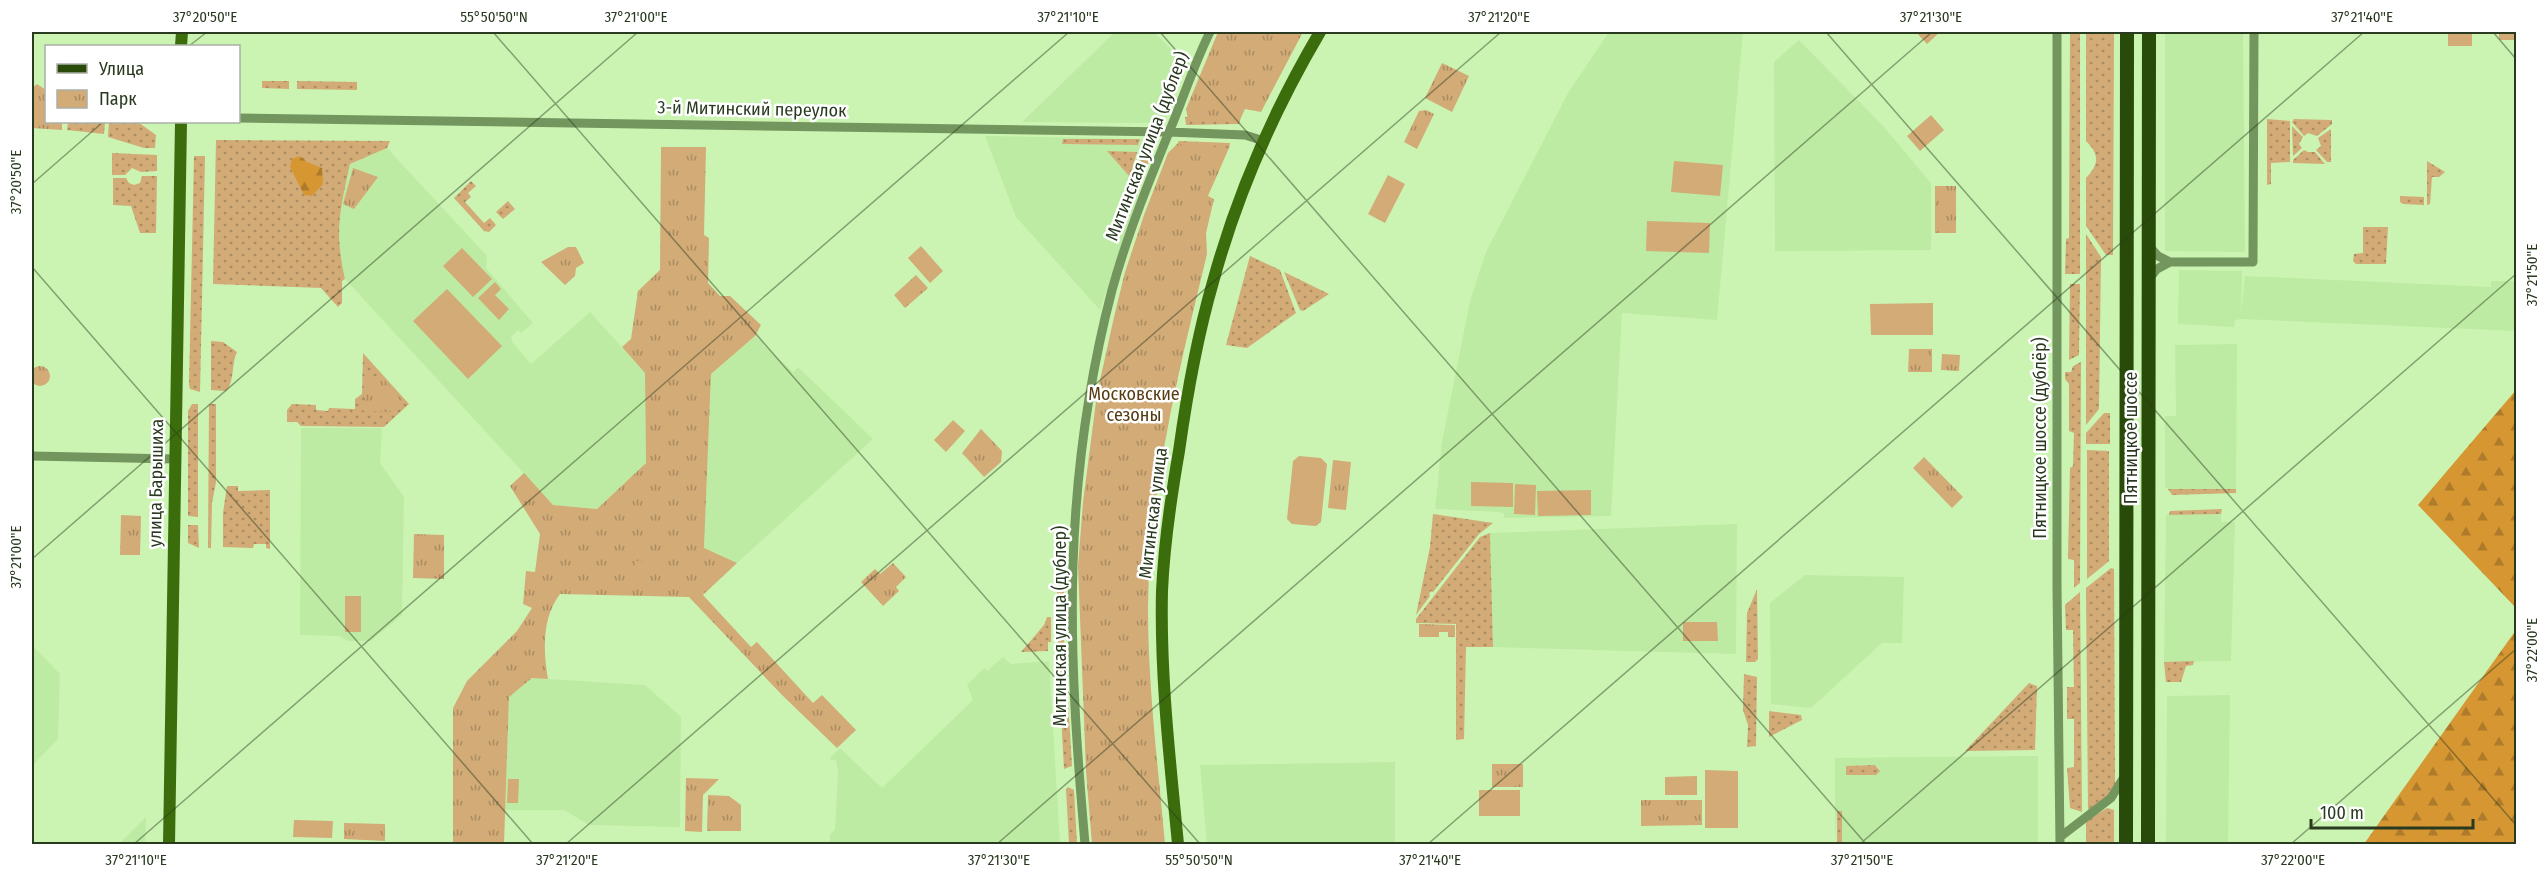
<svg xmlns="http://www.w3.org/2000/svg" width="2548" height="876" font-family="'Fira Sans Condensed',sans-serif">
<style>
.built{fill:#beeba3;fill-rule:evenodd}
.grass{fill:url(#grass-dots)}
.forest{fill:url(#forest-firs)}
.park{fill:url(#park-tufts)}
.garden{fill:#d2ab77}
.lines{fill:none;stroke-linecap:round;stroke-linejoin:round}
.minor{stroke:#73955e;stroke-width:9}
.secondary{stroke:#3c6d0c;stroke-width:12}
.primary{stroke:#294b09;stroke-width:14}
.ticks{fill:none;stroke:#2a3a20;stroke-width:1.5;stroke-opacity:0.45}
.labels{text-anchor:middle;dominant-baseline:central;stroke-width:5;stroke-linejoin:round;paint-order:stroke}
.street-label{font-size:18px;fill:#2a3a20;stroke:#fff}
.park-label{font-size:18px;fill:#563b13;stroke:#fff}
.neatline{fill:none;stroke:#2a3a20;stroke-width:2}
.ticks-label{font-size:15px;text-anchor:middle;fill:#2a3a20}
</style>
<defs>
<pattern id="grass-dots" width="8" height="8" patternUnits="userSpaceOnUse" patternTransform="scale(1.5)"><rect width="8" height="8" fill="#d2ab77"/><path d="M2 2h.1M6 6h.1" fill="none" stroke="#ab8c61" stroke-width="1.8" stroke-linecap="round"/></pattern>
<pattern id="forest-firs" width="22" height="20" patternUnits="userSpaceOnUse" patternTransform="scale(1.5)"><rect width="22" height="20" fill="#d69632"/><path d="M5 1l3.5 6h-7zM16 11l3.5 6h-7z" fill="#ae7b2a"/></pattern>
<pattern id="park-tufts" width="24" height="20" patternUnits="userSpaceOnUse" patternTransform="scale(1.5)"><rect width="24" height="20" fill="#d2ab77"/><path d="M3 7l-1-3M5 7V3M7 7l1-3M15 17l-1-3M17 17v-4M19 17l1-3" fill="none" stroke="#ab8c61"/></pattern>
</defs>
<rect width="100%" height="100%" fill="#cbf4b2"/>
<path class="built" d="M1115,32H1154L1186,64L1166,117L1160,122L1141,123L1022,122Z
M1609,32H1743L1717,320L1622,313L1611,516L1504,518V514L1499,512L1435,509L1442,442L1470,301L1486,252L1568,93Z
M2165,32H2243L2245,252L2165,251Z
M1799,40L1884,127L1931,183V250L1775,251L1774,62Z
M985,136L1146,139L1152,141L1154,148L1100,310L1016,217Z
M387,148L487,256L486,268L533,323L521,333L518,330L511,337L513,343L531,364L590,312L645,373L646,463L597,509L553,505L345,279L339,250L338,216L350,164Z
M2179,270L2242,271L2241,314L2245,276L2491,287V281H2516V331L2241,319L2235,320L2234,327L2178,324Z
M755,336L793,372L798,367L873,439L737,563L704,549L711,374Z
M2237,344L2236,489H2168L2165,487V416H2176L2175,345Z
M301,428H382L380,463L404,497L402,615L371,641H348L339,636L300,635Z
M2221,514V522H2235L2231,661L2164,662L2166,515Z
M1737,524L1736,654L1493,647L1490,533Z
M1805,575L1904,577L1902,643H1882L1811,708L1771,704L1770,603Z
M32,645L60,674L58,739L32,766Z
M1003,657L1011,664L1049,661L1060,844H830V834L835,830L838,772L836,760H831L830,758L840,748L882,788L973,700L967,685L984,668L987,671Z
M532,678L645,685L681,717L680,827L589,825L564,810H505L509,697Z
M2230,695L2228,844H2166L2167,696Z
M2038,756V844H1842V811H1837L1835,844V758ZM1875,765L1879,768L1878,774L1846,766Z
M1395,762V844H1207L1200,765Z
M146,817L145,844H119Z"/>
<path class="grass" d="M2070,32H2080V274H2065L2066,239L2069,238Z
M2086,32H2114L2113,255H2106L2086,226V178C2099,164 2100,155 2086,141Z
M262,81H289V89L262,88Z
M297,81L357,82V90L297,89Z
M1185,117H1241L1239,124L1186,125Z
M2267,119L2290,121V162L2271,163V184L2267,185Z
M2294,119L2332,120V124L2317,136L2308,133L2304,136L2292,122Z
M68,122H105L104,134L67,130Z
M109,122H138L156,135L155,148H144L108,137Z
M2292,126L2303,137L2299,144L2302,148L2293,156Z
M2331,129V162H2327L2316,150L2321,146L2318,138Z
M1063,139H1140L1138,145L1062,144Z
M216,140L390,141L387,148L350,164C340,210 334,231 345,279L342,281V303L338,307L321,288L213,284Z
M1179,141L1230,143L1229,149L1175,147Z
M2304,150L2308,152H2315L2325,164L2293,163V160Z
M1107,151L1137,152L1130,177Z
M112,153L157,155V171L141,172L132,168L125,175H112Z
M1143,153L1151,154L1140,186L1133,188Z
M194,156H205L200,392L190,389L189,385Z
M2427,161L2445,172L2439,177H2432L2430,204L2427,205Z
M142,176H157L156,233H140L131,206L113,205V178H126L129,183L134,185L140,183Z
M471,181L476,186L468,193L471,197L465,202L484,223L490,218L496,225L489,232L484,231L454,198Z
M2400,196L2424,197V205L2403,204L2400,202Z
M508,201L515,209L503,219L496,212Z
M2363,227H2388L2386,264H2356L2353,261L2354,254L2363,253Z
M2086,234L2101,257L2099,409L2086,425Z
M1250,256L1280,270L1296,313L1247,348L1226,345Z
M1284,272L1329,294L1303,311L1300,310Z
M2070,284H2080L2079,355L2069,360Z
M211,341L223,342L237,352C231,364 235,382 226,391L211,390Z
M363,353L409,404L384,427L301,426L297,422H287V410L292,404L316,405V410L328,411L329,408L355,409V399L362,394Z
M2081,362L2080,583L2074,588V560L2068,559L2070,468L2073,466L2074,433L2069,431V384L2065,379V372H2071L2073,366Z
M192,404H198V517L188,516V411Z
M209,404H216V482L212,503L211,548H208Z
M2104,413H2110V444H2086V433Z
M2087,450L2109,451V561L2087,579Z
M227,486H238V491L270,490V549L266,548V544H254L253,548L223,547V513Z
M2168,489H2236V493L2172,495Z
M2222,509L2221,514L2169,515L2170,511Z
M1433,514L1493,523L1479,534L1433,592L1431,591L1429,594L1430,596L1416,615L1430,547Z
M188,525H198L199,548L188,543Z
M1490,533L1493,647H1466L1464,739L1456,740V624L1416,623V619L1480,537Z
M2111,568L2114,569L2115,787L2109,796L2088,810L2086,588Z
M1064,575V648L1061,650L1058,648L1057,579L1059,576Z
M1757,589L1758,659L1755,662H1746L1747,613Z
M2080,592L2082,812L2070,808L2067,768L2074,767V719H2067V687H2074L2073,630H2066L2065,605Z
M1047,617H1051V642H1048V651L1021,652L1044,625Z
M2194,661L2193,665L2186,666L2181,682H2166L2164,662Z
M1058,662L1066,666L1072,766L1064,769Z
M1744,674L1757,677L1756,746L1747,747L1748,725L1743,710Z
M2029,683L2037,686L2035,750L1965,751Z
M1769,711L1801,715L1802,720L1769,737Z
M1875,765L1880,771L1876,775H1846V766Z
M1068,787L1074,790L1077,844H1069L1066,789Z
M2107,808L2114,810V844H2086V821Z
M1837,811H1842V844H1837Z"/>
<path class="forest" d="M300,156L307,162L322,168L323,184L312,196L304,195L290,167L292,159Z
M2516,390V608L2418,505Z
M2516,630V844H2364Z"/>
<path class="park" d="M1218,32H1303L1261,112L1245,109L1239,122L1188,120L1186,109Z
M1916,32H1940L1927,44Z
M2499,32H2516V40H2499Z
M1442,63L1469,76L1452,112L1425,98Z
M37,84L46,90V122H62V130L32,128V88Z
M1426,110L1434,114L1417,149L1404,142L1419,111Z
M1177,144L1229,148L1208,196L1214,199L1206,233L1207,254C1179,370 1149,488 1148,608C1148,687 1158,766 1165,844H1092L1086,771L1078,566L1083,502L1097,394L1114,317L1125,272L1144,215L1168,153Z
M661,147H706L704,235L709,238L708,283L720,296H730L761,325L755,336L711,374L704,548L737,563L703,595L751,647L757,642L813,703L822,695L856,730L837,748L782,695L689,597L560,594C542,617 543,651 548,679L532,678L509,697L504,844H453V708L467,681L517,631L532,608L523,604L526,571L535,572L540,534L510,486L524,473L553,505L597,509L646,463L645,373L622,347L631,339L638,291L660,270Z
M353,168L378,177L354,209L343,204Z
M1935,186H1956V233H1935Z
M568,247H576L584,263L576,268L575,276L565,285L541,262Z
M916,275L928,288L905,308L894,295Z
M1909,349H1932V372H1908Z
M1942,354L1960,355L1959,371L1941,370Z
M30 376a10 10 0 1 1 20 0a10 10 0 1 1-20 0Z
M380,375L403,401L391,412L363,411L364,380Z
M981,429L1002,451L1001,462L984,477L962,453Z
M1924,457L1963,497L1952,508L1913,468Z
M1333,460L1351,462L1346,510L1328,508Z
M121,515L141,516L140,555H120Z
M414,534L444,535V579L413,578Z
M893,563L906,577L896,587L899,591L883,606L861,582L875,569L880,574Z
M1419,624L1455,625V637H1448V632H1439V637H1419Z
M1492,764H1523V787H1492Z
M686,778L719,779L703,795L702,832L685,831Z
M708,795L729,796L741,805V831H707Z
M1641,800H1702V825L1641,826Z
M344,823L385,824V841L344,839Z"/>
<path class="garden" d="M2448,32H2472V46H2448Z
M1931,115L1944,130L1920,151L1907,136Z
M1674,161L1723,165L1720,196L1671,192Z
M1388,175L1405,184L1385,223L1368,214Z
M1647,221L1710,223L1709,253L1646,251Z
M921,246L943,271L930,283L908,258Z
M462,248L492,279L473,297L443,266Z
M495,282L501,289L495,295L509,309L499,320L478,298Z
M447,289L502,346L468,379L413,321Z
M1933,303V335H1871L1870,304Z
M953,420L965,431L946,452L934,440Z
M1299,456L1321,458L1327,464L1321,522L1316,526L1292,524L1287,519L1293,461Z
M1471,482L1513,483V507L1471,506Z
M1515,484L1536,485L1535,515L1514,514Z
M1591,490V515L1538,516L1537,491Z
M635,561L651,562L650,571H634Z
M345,596H361V632H345Z
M1683,622H1717L1718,641H1683Z
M1705,770L1738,771V828H1705Z
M1697,776V795H1665V777Z
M508,779H519L518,803H507Z
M1479,790H1520V816H1479Z
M294,820L333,821L332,838L293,837Z"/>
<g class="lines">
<path class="minor" d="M2057,32V587L2060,844
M238,118L1169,132L1245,135L1264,141
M2148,245L2158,256L2170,262H2253L2254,32
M2149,279L2157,269L2170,262
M32,456L175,459
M2060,837L2111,798L2124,777
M1085,844C1077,752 1070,657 1073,564C1076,472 1089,378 1112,290C1128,232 1151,176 1174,120C1186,90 1196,60 1210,32"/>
<path class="secondary" d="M181,46L182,32
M169,844L181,122
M1178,844C1170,761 1160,675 1162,591C1164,544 1171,497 1179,451C1187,394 1197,337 1213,282C1237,194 1274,110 1320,32"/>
<path class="primary" d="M2126,844L2127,32
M2148,844L2149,32"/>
</g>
<path class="ticks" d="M493,32L1200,844M1160,32L1866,844M1826,32L2516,825M2493,32L2516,59M189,46L207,32M32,184L103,122M32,267L533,844M32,559L638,32M134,844L1069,32M566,844L1501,32M997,844L1932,32M1428,844L2364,32M1860,844L2516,274M2291,844L2516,649"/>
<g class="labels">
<g class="street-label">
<text transform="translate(752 109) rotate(1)">3-й Митинский переулок</text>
<text transform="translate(1147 146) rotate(-69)">Митинская улица (дублер)</text>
<text transform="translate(2040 438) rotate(-90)">Пятницкое шоссе (дублёр)</text>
<text transform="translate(2131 438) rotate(-90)">Пятницкое шоссе</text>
<text transform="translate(156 483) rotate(-89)">улица Барышиха</text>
<text transform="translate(1153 513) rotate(-83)">Митинская улица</text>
<text transform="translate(1060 626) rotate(-90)">Митинская улица (дублер)</text>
</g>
<g class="park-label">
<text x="1134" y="394">Московские<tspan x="1134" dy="21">сезоны</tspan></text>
</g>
</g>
<rect width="2548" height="876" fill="none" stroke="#ffffff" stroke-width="66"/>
<rect x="45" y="45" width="195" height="78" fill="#ffffff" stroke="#aab0a6" stroke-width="1.5"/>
<rect x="57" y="64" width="30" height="9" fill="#294b09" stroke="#aab0a6" stroke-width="1.5"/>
<text x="99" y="75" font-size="18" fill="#2a3a20">Улица</text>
<rect x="57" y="90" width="30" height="18" fill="url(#park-tufts)" stroke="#aab0a6" stroke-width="1.5"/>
<text x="99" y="105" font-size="18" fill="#2a3a20">Парк</text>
<path d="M2311 819v9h162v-9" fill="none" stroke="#2a3a20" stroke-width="3"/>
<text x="2320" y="819" font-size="18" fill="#2a3a20" stroke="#ffffff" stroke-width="4.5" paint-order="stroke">100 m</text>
<rect x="33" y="33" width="2482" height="810" class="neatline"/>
<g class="ticks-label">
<text x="205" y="22">37°20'50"E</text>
<text x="494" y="22">55°50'50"N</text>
<text x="636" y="22">37°21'00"E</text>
<text x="1068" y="22">37°21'10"E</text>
<text x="1499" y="22">37°21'20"E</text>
<text x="1931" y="22">37°21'30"E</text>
<text x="2362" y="22">37°21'40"E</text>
<text transform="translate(16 182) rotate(-90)" y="5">37°20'50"E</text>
<text transform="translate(2532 275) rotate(-90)" y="5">37°21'50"E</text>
<text transform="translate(16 557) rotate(-90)" y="5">37°21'00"E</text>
<text transform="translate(2532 650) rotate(-90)" y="5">37°22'00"E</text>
<text x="136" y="865">37°21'10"E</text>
<text x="567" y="865">37°21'20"E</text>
<text x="999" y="865">37°21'30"E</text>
<text x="1199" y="865">55°50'50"N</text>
<text x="1430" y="865">37°21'40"E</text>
<text x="1862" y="865">37°21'50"E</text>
<text x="2293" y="865">37°22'00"E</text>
</g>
</svg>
